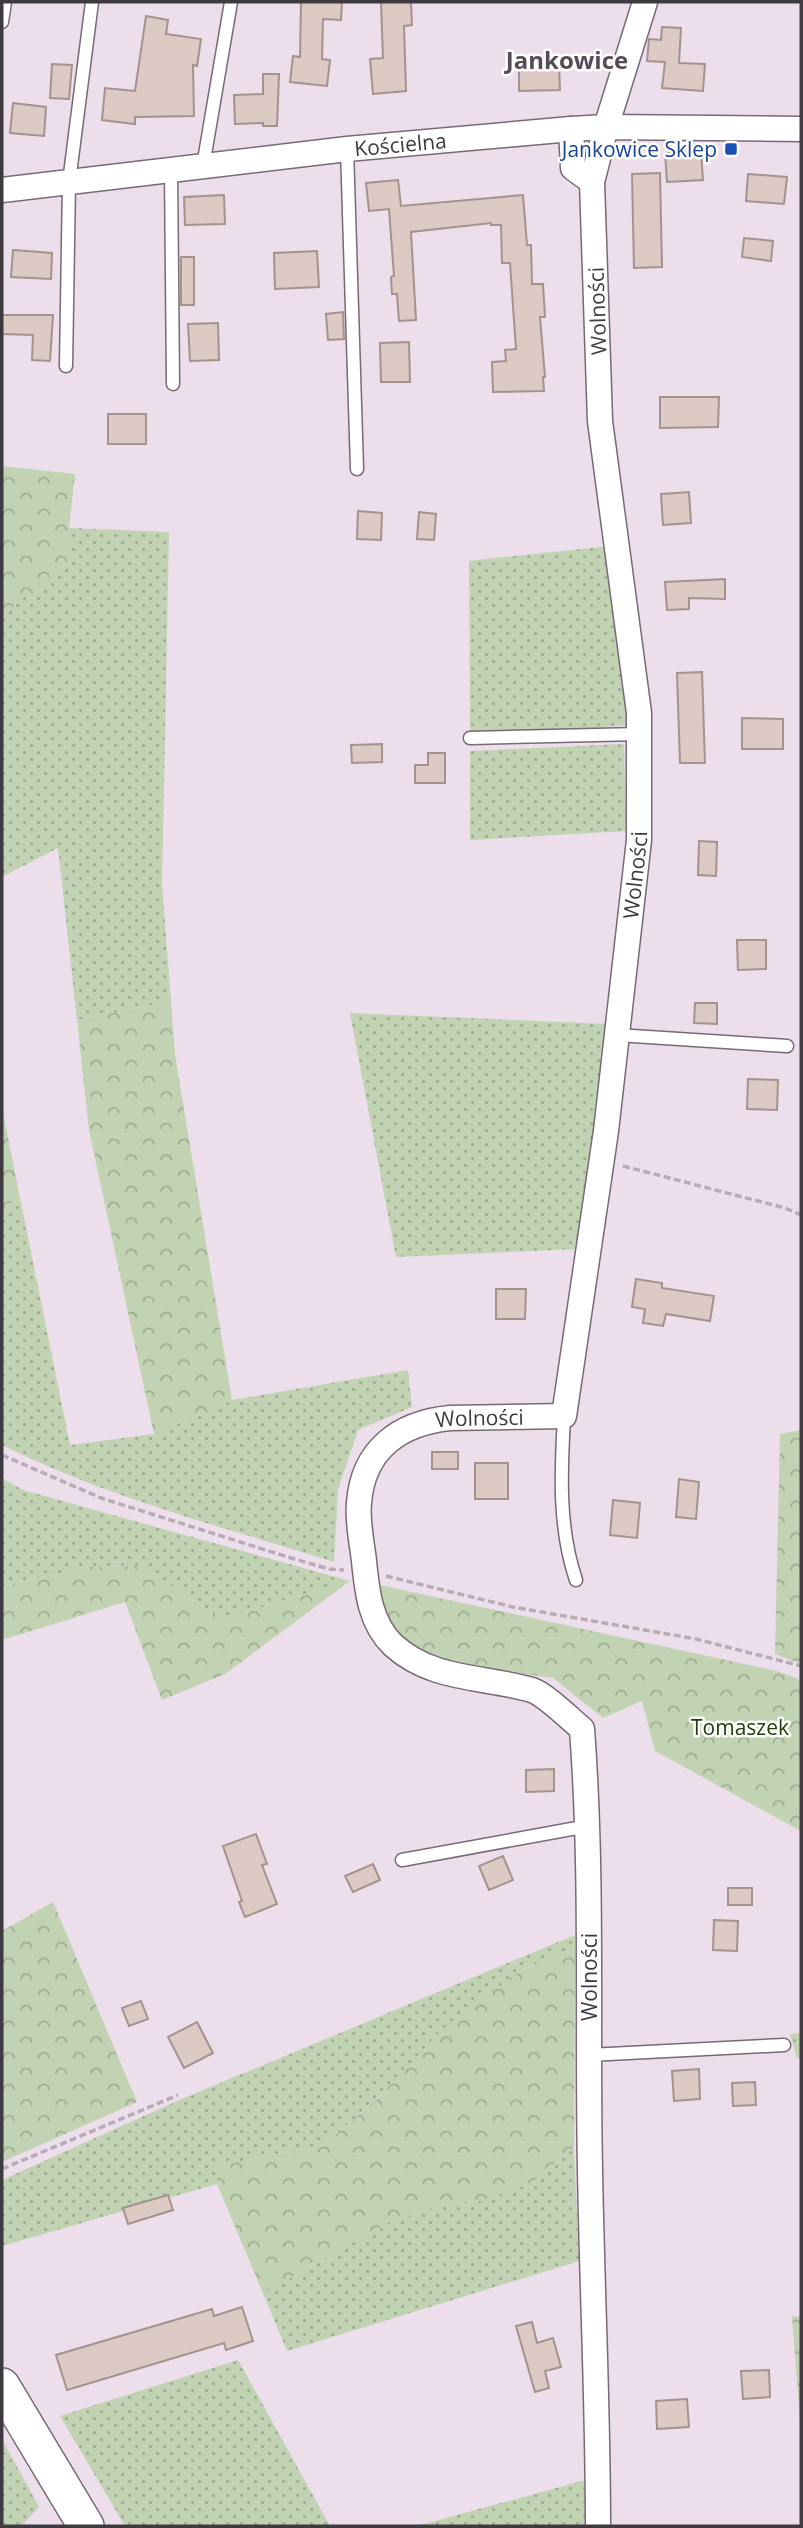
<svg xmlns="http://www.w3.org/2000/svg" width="803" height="2528" font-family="'Open Sans',sans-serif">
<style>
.grass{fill:url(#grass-dots)}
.forest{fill:url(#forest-crowns)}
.building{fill:#ddcac5;stroke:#a4928d;stroke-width:2}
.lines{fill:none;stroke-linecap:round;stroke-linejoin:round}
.lane-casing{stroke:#776a76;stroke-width:15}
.street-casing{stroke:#776a76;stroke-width:27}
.secondary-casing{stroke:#776a76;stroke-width:38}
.path{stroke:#b7acb6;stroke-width:3.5;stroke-dasharray:7 3.5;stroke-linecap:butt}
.lane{stroke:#fff;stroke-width:12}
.street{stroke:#fff;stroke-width:24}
.secondary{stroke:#fff;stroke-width:35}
.transit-dot{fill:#1a4fb4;stroke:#fff;stroke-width:2.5}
.labels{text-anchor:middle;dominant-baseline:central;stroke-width:5;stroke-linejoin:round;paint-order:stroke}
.street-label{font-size:21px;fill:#3f3a3f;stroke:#fff}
.transit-label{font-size:21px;fill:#164399;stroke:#fff;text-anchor:end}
.park-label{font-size:21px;fill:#243b07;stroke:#fff}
.quarter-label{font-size:24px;font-weight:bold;fill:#564b56;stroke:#fff}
</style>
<defs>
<pattern id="grass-dots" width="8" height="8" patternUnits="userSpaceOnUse" patternTransform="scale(1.75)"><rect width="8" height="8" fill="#c1d3b2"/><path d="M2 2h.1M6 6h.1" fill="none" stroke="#9eac92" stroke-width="1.8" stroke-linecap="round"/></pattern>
<pattern id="forest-crowns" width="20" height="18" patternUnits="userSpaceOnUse" patternTransform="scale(1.75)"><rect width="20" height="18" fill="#c1d3b2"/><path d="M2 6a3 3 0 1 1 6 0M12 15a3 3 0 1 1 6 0" fill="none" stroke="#9eac92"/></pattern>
</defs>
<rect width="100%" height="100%" fill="#ecdeeb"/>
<path class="grass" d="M69,528L169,532L162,884L171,1001L77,1020L58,848L2,877V616L69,560Z
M609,546L628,725L470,738L469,561Z
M624,744L626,831L470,840V751Z
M350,1013L607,1024L578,1249L396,1257Z
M20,1198L70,1445L154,1434L232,1400L408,1370L412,1407L358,1430L338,1489L334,1562C223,1527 106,1497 2,1445V1208Z
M2,1478L23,1490L350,1581L222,1619L142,1566L89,1567L2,1586Z
M575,1935V1947L519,1971L324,2145L217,2166V2184L2,2246V2180L177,2101Z
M801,2033V2058H797L790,2034Z
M574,2147L579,2261L287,2351L263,2293L389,2222L445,2204L484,2200L533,2182Z
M238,2360L330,2526H125L60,2416Z
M2,2443H4L39,2507L21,2526H2Z
M589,2479L585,2526H417Z"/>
<path class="forest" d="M2,466L75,474L69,528V560L2,616Z
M171,1001L175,1055L232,1400L154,1434L89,1130L77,1020Z
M2,1107L20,1198L2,1208Z
M801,1430V1664L775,1654L780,1434Z
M142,1566L222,1619L350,1581L225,1674L162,1700L125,1602L2,1640V1586L89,1567Z
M380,1585L777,1671L801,1680V1831L655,1751L642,1701L603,1718L553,1678L503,1671L417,1654L384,1613Z
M53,1902L137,2102L2,2162V1931Z
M575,1947L574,2147L533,2182L484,2200L445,2204L389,2222L263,2293L217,2184V2166L324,2145L380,2096L439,2032L520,1971Z
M792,2316L801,2317V2434Z"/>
<path class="building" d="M301,2H342L341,20L323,19L322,59L330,60L327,86L290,82L293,56L300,57Z
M381,2H411L412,25L404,26L406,91L373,94L370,59L383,58Z
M146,16L168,20L166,34L201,39L197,66L193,65L194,116L135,117V124L102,120L105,88L135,91Z
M662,27L681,28L679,63L705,64L703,91L662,88L665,62L647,61L649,39L661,40Z
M52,64L72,65L69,99L50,98Z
M519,65H559L560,90L519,91Z
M263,74H279L277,126H263V123L235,124L234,95L263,94Z
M13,103L46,107L44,136L10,133Z
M701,151L703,180L667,182L665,153Z
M660,173L662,267L634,268L632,174Z
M748,174L787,177L784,204L746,201Z
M398,180L401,206L523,195L527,245H531L532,284H543L545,317H540L545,377H543L544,391L493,392L492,362L506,361L505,350L516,349L510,263H502L501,225H491V223L411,232L416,320L399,321L397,294H392L391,277L394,276L389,209L369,211L366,183Z
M224,195L225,224L185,225L184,197Z
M744,238L773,241L771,261L742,257Z
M13,250L52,253L51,279L11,277Z
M317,251L319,287L275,289L274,253Z
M181,257H194V305H181Z
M343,312L344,339L328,340L326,314Z
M2,315H53L50,361L32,360L33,335L2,334Z
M218,323L219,360L190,361L188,324Z
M409,342L410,382H381L380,343Z
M660,397H719L718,427L660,428Z
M108,414H146V444H108Z
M689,492L691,523L663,525L661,494Z
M358,511L382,513L381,540L357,539Z
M419,512L436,514L434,540L417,539Z
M725,579V599L689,598V609L667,610L665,582Z
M702,672L705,763H680L677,673Z
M742,718L783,719V749H742Z
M382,744V762L352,763L351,745Z
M428,753H445V783H415V765H428Z
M699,841L717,842L716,876L698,875Z
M737,940H766V969L738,970Z
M695,1003H717V1024L694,1023Z
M748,1079L778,1080L777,1110L747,1109Z
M636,1279L662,1283V1288L714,1296L710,1321L666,1314L663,1326L643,1323L645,1309L632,1307Z
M496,1289H526L525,1319H496Z
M432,1452H458V1469H432Z
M475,1463H508V1499H475Z
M679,1479L699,1482L696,1519L676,1517Z
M613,1500L640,1503L637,1538L610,1535Z
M554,1769V1791L526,1792V1770Z
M256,1834L267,1864L262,1865L277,1904L245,1917L239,1902L242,1901L223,1846Z
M503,1856L513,1880L489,1890L479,1866Z
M373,1864L380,1880L353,1892L345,1876Z
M728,1888H752V1905H728Z
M714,1920L738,1921L737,1951L713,1950Z
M141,2001L148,2019L129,2026L122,2008Z
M197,2022L213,2053L184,2068L168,2037Z
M699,2069L700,2099L674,2101L672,2071Z
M755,2082L756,2105L733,2106L732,2083Z
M168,2195L173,2210L128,2224L123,2208Z
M242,2307L253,2341L226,2350L224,2343L67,2390L56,2355L212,2309L214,2316Z
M532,2322L537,2343L553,2338L561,2367L545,2371L549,2388L535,2392L516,2326Z
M769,2370L770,2397L743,2399L741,2371Z
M687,2399L689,2427L657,2429L656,2401Z"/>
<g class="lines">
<defs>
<path id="lane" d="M2,22L5,2
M347,149L357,469
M203,166L231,2
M171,170L173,384
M66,366L69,182L92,2
M470,738L639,734
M617,1035L787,1046
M564,1416C561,1471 558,1527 576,1580
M402,1860L588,1826
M589,2055L784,2045"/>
<g id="street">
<path d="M571,129L573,168L592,182"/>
<path id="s1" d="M2,190L347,149L571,129L606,127L801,129"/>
<path id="s2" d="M598,2526C598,2407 592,2289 590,2170C587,2023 593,1876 582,1729C570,1719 546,1695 532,1690C484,1676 432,1681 393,1645C370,1623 367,1591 364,1561C362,1543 357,1522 359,1503C363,1449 400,1423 450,1418L564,1416L606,1131L639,840V713L600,421L592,182L606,127L645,2"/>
</g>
<path id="secondary" d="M2,2386L86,2526"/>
</defs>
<use href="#lane" class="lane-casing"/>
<use href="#street" class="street-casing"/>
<use href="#secondary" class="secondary-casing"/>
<path class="path" d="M623,1166L785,1208L801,1215
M2,1455L101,1498L291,1558L329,1569L344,1570
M386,1576L513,1607L696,1639L801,1666
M2,2169L178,2095"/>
<use href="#lane" class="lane"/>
<use href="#street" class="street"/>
<use href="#secondary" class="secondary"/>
</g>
<rect class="transit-dot" x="724" y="142" width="14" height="14" rx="3.5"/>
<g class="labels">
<g class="street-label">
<text stroke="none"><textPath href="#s1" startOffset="401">Kościelna</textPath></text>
<text transform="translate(597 311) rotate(-92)">Wolności</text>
<text stroke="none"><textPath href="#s2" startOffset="1955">Wolności</textPath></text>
<text stroke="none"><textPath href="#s2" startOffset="1325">Wolności</textPath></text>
<text transform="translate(589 1977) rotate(-90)">Wolności</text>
</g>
<g class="transit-label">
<text x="717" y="149">Jankowice Sklep</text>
</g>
<g class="park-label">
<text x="740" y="1727">Tomaszek</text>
</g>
<g class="quarter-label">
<text x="567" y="59">Jankowice</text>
</g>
</g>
<rect width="803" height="2528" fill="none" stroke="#3f3a3f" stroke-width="7"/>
</svg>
